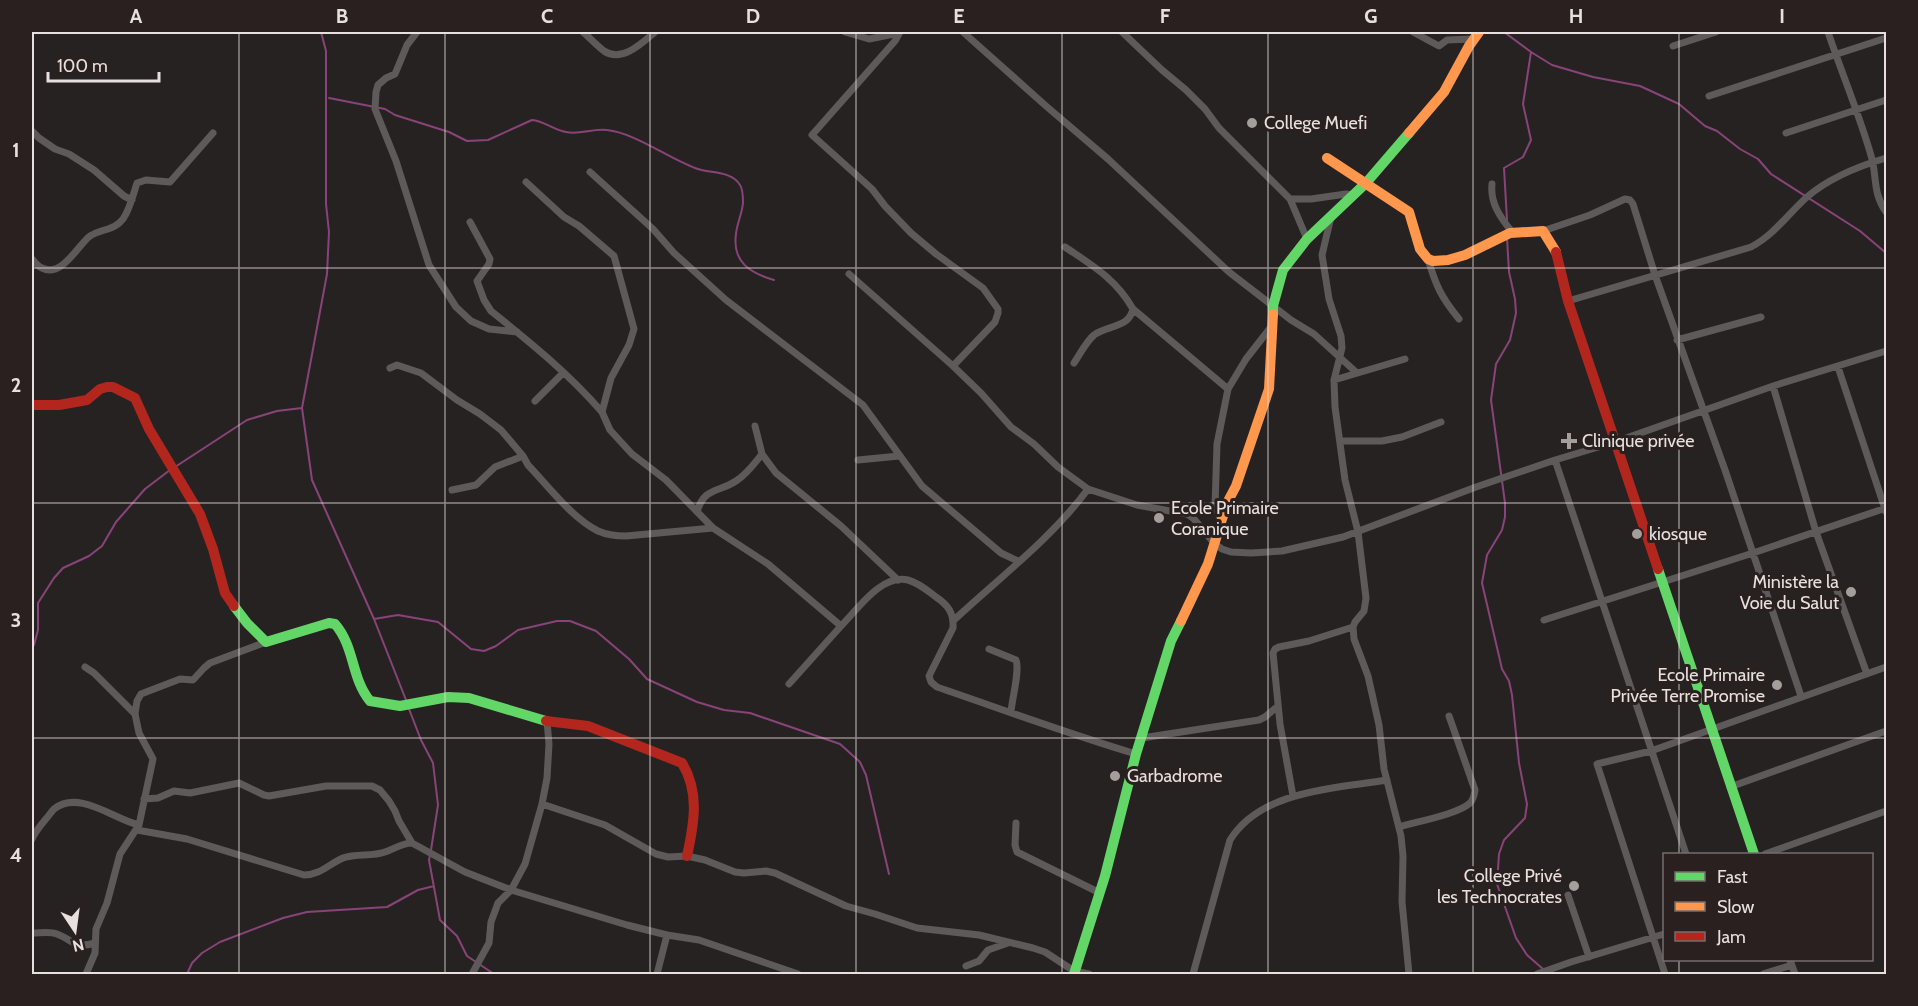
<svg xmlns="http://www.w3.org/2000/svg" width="1918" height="1006" font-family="Cabin,sans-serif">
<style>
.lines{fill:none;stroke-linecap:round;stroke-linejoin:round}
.stream{stroke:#884478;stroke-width:2}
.street{stroke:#5e5a5a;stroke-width:7}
.fast{stroke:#63d668;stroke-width:10}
.slow{stroke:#ff974d;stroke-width:10}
.jam{stroke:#b3261e;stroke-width:10}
.grid{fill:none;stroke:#e7e0df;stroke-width:1.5;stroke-opacity:0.55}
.poi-dot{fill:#a49e9d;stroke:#2a201f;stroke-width:2}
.labels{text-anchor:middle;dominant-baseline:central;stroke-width:6;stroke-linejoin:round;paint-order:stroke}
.poi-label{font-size:18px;fill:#e7e0df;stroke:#2a201f;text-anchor:start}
.neatline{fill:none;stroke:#e7e0df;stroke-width:2}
.grid-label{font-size:20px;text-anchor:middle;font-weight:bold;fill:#e7e0df}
</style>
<rect width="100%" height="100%" fill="#272222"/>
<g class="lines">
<path class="stream" d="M321,32L326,51V204L329,232L327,274L302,408L312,480L374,619L406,700
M1504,32L1531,52L1552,65L1593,77L1640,86L1679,104L1705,126L1717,131L1740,149L1758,159L1771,174L1860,231L1886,253
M329,98L385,109L395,115L449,132L467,141L488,140L532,120C544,121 554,130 566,132C580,135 593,128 607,130C635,133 668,158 695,168C709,174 731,170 740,185C743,189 743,198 743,203C742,214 737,223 736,234C732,262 750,273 774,280
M1507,220L1504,168L1523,157L1531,140L1523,104L1531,52
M1507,238L1509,272L1515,299L1516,313L1510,340L1496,364L1491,400L1505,503V517L1502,530L1487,555L1482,583L1502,669L1509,681L1512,695L1519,763L1527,804L1525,818L1504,840L1499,854L1497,884L1516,938L1527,955L1543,969
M175,467L247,420L277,411L302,408
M374,619L398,615L438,622L471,649L484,651L496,646L518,630L557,621H570L596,631L629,659L647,679L697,702L724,710L750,713L840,744L860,762L866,775L889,874
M32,647L34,645L38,630V603L54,578L63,568L89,556L102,546L116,522L145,489L170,470
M409,709L421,740L433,763L438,805L431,850
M430,855L429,860L440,920L457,936L467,956L494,974
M187,974L192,963L202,953L220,942L283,918L307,912L387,907L418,890L434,886"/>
<path class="street" d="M417,32L407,45L395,74L386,78L378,85L376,92L375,109L396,161L429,265L456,307L471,321L489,329L517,332
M583,32C590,38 597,46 604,51C622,63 642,43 655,32
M845,32L869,39L899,33
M900,32L895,41L812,135L872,189L885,206L911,233L936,254L983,288L998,309V313L995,322L953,366
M963,32L1046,106L1108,159L1229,272L1291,320L1314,334L1357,373
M1122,32L1162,70L1186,90L1205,109L1219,128L1290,199H1311L1346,194L1354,195
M1413,32L1439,46L1447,40L1473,39
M1828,32C1842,74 1860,116 1872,159C1877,180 1873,193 1886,212
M1673,46L1716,32
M1709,96L1886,38
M32,131L39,138L55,149L69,154L94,170L124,196L132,200
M1786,133L1886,100
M590,172L653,229L674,253L726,300L863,405L922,486L1001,553L1018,561
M526,182L564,217L579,226L614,256L634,329L629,345L611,378L602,412L610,430L632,454L666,480L713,528L768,564L841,626L789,684
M1492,184C1490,203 1500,217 1512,232
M1290,199L1307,239
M1331,217L1322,255L1329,299L1341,336L1342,348L1334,380L1335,407L1345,480L1358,532L1366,598L1364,611L1355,622L1353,627L1354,639L1368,676L1379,725L1384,769L1401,836L1403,856L1402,902L1409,974
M470,222L490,259L489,264L477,281L484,300L491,311C530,342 569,374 602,412
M1543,231L1590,215L1625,199L1630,200L1633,204L1655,275L1725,470L1801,696
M1065,247C1093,266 1116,279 1133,309L1228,389
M32,259C34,261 38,267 42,268C62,278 78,245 90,236C101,229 115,230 123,219C130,209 133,195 137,183L146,180L170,182L213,133
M1428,259C1436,286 1441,297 1459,319
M849,274L953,366L981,393L1011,427L1034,444L1058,467L1088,489L1137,505L1187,514L1194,519L1214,543L1222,549L1231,552L1251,553L1282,551L1343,537L1476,487L1555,460
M1568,301L1751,247C1774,235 1788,214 1807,197C1829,178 1859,166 1886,158
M1677,340L1761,317
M1074,363C1080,354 1086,342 1094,335C1108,325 1129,328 1133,309
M1838,367L1886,512
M390,368L397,365L421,373L457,400L480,414L501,430L523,456
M1334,380L1405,359
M1773,386L1816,532L1867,674
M535,401L563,373
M755,426L762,454L776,473L841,526L898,580
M1340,441H1382L1402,437L1441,422
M858,460L899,456
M452,490L476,485L495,467L523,456L528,465C548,486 572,518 598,531C607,535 617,536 626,536L713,528
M697,512C704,487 718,493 736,481C747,474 754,464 762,454
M1222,522L1215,506L1217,444L1228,389L1246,359L1271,327
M954,620C999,578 1051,539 1088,489
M1544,620L1753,553L1886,508
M841,626C858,609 881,574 908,580C919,583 928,591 936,597C948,605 954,613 953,628L929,676L931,682L937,687C1004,710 1069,734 1136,754
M989,649L1016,660C1020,670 1012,699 1011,712
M85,667L94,673L135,714L139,733L153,759L139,825L120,854L107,903L96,929L95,953L86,974
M135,714L137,701L141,694L180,679L193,680L204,668L210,663L266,642
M1142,738L1259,720L1265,717L1278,706
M1730,787L1886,731
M1293,796L1280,724L1273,653L1275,649L1279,647L1309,641L1353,627
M144,799L158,798L174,791L190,793L239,783L264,795L269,796L326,786H372L380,790L389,801L395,811L399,821L412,843L465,872L511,890L627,925L667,935L699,940L798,974
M542,804L605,825L656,854L668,857L687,856L705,860L735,872L744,873L766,871L775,873L846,906L875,914L917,928L979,935L1033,948L1045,952L1074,971L1089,974
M1016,823L1015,845L1017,852L1100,893
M1399,827C1415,822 1459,814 1470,803C1474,799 1474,795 1475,790L1449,716
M137,830L187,839L304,875C320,875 329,864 343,858C357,853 371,857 385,852C394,849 402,843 412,843
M32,839C35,832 40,826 45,820C48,817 51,812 54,809C79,789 115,820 139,825
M1686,854L1555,460L1615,442L1773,386L1886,351
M1765,854L1886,811
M1568,895L1589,957
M32,933C40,933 50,931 57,934C75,941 73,949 95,943
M1790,960L1795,974
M966,966L979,961L988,950L1008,943
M472,974L489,943L491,922L498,903L511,890L525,864L542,804L547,778L549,744L547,721
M657,974L667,935
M1193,974L1230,840C1261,790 1334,789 1387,780
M1537,974L1571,962L1664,934
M1665,974L1597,764L1651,751L1886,667
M1763,974L1792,965"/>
<path class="fast" d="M1273,314V306L1283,270L1307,239L1366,183L1409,133
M1658,569L1754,854
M234,606L247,623L266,642L329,623L335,624C355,647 351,678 370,701L400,706L448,697L469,698L546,721
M1074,974L1105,876L1136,754L1171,641L1181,621"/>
<path class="slow" d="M1409,133L1444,92L1469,46L1479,32
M1327,158L1409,212L1420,249L1428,259L1433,261L1448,260L1465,255L1510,233L1543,231L1556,252
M1181,621L1208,564L1227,503L1236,486L1269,389L1273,314"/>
<path class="jam" d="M1556,252L1568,301L1658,569
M32,405H59L87,400L100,389L107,387H113L135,398L149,429L200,514L213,549L225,593L234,606
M546,721L588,726L682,763C700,792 694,824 687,856"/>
</g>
<path class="grid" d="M239,32V974M445,32V974M650,32V974M856,32V974M1062,32V974M1268,32V974M1473,32V974M1679,32V854M32,268H1886M32,503H1886M32,738H1886M1679,960V974"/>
<g class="poi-dot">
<circle cx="1252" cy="123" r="6"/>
<path d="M1566 432h6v6h6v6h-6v6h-6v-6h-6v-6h6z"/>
<circle cx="1159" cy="518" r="6"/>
<circle cx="1637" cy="534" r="6"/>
<circle cx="1851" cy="592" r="6"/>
<circle cx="1777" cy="685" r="6"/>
<circle cx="1115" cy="776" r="6"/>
<circle cx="1574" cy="886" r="6"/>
</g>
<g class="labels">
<g class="poi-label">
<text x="1264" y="123">College Muefi</text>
<text x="1582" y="441">Clinique privée</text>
<text x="1171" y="508">Ecole Primaire<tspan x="1171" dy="21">Coranique</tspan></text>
<text x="1649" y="534">kiosque</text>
<text x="1839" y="582" text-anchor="end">Ministère la<tspan x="1839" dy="21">Voie du Salut</tspan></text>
<text x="1765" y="675" text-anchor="end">Ecole Primaire<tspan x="1765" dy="21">Privée Terre Promise</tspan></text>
<text x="1127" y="776">Garbadrome</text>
<text x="1562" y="876" text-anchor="end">College Privé<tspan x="1562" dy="21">les Technocrates</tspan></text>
</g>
</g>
<rect width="1918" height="1006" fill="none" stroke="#2a201f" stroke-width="66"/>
<rect x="1663" y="853" width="210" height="108" fill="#2a201f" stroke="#766d6c" stroke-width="1.5"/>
<rect x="1675" y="872" width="30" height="9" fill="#63d668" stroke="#766d6c" stroke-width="1.5"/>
<text x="1717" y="883" font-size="18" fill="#e7e0df">Fast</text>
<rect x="1675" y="902" width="30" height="9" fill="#ff974d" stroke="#766d6c" stroke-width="1.5"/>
<text x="1717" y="913" font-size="18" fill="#e7e0df">Slow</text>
<rect x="1675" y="932" width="30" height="9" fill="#b3261e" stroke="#766d6c" stroke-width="1.5"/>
<text x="1717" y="943" font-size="18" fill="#e7e0df">Jam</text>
<g transform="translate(75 931) rotate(167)" stroke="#2a201f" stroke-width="4.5" paint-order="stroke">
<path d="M0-4.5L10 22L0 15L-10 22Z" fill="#e7e0df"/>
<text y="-9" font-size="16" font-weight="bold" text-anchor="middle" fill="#e7e0df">N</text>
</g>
<path d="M48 72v9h111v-9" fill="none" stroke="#e7e0df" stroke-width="3"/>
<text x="57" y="72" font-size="18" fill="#e7e0df" stroke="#2a201f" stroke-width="4.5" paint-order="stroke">100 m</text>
<rect x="33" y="33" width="1852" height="940" class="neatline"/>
<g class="grid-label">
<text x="136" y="23">A</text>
<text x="342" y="23">B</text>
<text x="547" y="23">C</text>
<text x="753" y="23">D</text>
<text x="959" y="23">E</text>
<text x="1165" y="23">F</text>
<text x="1371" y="23">G</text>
<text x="1576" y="23">H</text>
<text x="1782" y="23">I</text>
<text x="16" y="157">1</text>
<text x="16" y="392">2</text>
<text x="16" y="627">3</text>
<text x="16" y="862">4</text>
</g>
</svg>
